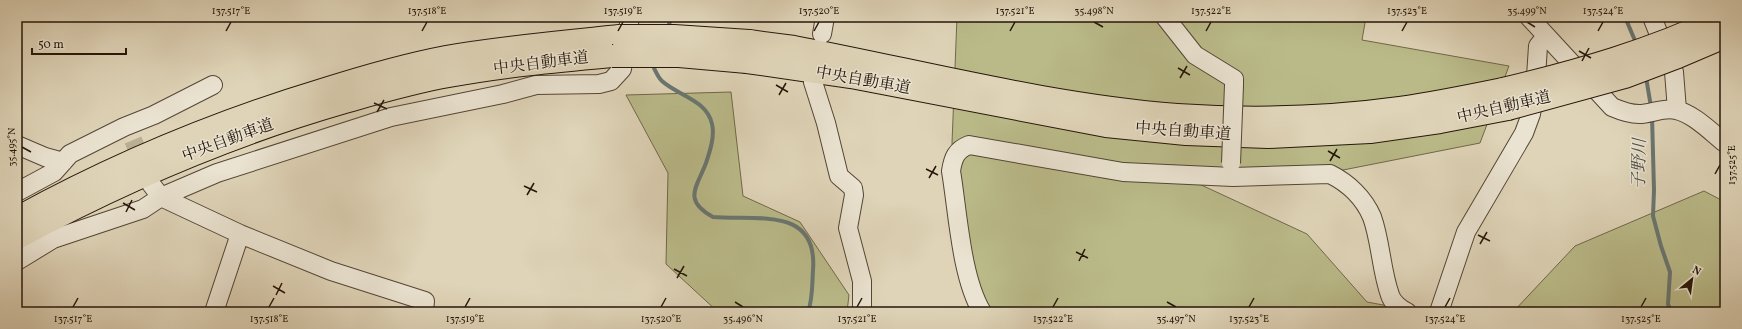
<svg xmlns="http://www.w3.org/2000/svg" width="1742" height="329" font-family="Vollkorn,'Noto Serif JP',serif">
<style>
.green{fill:#baba89;stroke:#70684a}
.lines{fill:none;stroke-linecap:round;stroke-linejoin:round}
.stream{stroke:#697672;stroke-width:4}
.minor-tunnel{stroke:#baae95;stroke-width:18;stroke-dasharray:18 9;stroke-linecap:butt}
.minor-casing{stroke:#544636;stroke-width:20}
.highway-casing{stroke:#26160a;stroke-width:24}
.minor{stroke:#eae3d1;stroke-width:18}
.highway{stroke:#dfd4b8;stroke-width:22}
.minor-bridge-casing{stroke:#544636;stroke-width:20;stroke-linecap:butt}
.highway-bridge-casing{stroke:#26160a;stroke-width:24;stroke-linecap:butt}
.minor-bridge{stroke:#eae3d1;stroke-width:18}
.highway-bridge{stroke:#dfd4b8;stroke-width:22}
.ticks{fill:none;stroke:#26160a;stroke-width:1.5}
.labels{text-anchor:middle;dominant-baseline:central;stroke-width:3;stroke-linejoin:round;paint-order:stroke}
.street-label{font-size:16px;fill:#26160a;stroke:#eae3d1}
.water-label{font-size:17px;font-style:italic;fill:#4d4e47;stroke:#eae3d1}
.neatline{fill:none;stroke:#26160a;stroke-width:1.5}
.ticks-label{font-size:10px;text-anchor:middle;fill:#26160a}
</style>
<rect width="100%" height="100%" fill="#dfd4b8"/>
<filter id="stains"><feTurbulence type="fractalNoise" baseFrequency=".005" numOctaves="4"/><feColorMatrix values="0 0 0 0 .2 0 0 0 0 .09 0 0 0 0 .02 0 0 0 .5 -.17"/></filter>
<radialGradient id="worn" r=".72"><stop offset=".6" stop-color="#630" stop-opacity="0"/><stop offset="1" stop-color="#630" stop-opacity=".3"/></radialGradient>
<path class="green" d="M957,17H1366L1362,40L1509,66L1480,143L1338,171L1184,177L1307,234L1367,302L1421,312H988L980,302L952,143Z
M731,92L743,196L800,222L849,295L847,312H718L666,264L668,173L626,95Z
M1704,191L1725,202V300L1716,311L1717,312H1513L1575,246Z"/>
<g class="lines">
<path class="stream" d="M1625,17L1636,43
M667,29L672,17
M655,62L654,68C656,72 658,77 662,81C677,95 707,100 712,124C715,136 710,151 706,163C697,187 682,200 713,217C755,221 818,205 813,270C812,284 813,298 808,312
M1646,77L1651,107
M1652,116L1654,190L1653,216L1661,246L1670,272L1668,304L1671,312"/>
<path class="minor-tunnel" d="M133,140L146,170"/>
<defs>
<path id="minor" d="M1165,17L1195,55L1234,79V85
M1529,17L1612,107C1619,110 1631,114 1639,114C1651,114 1663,107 1676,110C1694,114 1711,132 1725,143
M1652,17L1674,72L1677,110
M822,34L825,17
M813,82L826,123L839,176L853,188L854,195L848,228L862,281V312
M17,145L45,157L63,162
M151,184L161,197L240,234L331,271L425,301L424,312
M17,192L54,172L70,154L124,127L154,115L213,85
M17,261L53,239L143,209L161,197L217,173L391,117L503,94L536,85L599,84L611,81L622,69L630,17
M214,312L240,234
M982,312C961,277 958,213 951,171C953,158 956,150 969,145L1123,172L1233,177L1330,174C1348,183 1364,198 1372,217C1381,242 1381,270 1390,295C1392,302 1400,309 1407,312
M1439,312L1466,232L1524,133L1531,114L1535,92L1538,46L1546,36"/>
<path id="highway" d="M749,41L794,47C921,71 1048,105 1177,115C1251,120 1327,118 1400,108C1435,103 1469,96 1503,89
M747,62L851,77L1106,126L1186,134L1268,137L1370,132L1440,122L1508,109
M17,218C117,163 213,123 322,90C363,77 404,65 446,57C503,47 561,42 620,36
M17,238C123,181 230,135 345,102C380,92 414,82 449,76C503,66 558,61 612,56"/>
</defs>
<use href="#minor" class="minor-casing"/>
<use href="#highway" class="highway-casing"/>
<use href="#minor" class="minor"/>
<use href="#highway" class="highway"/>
<defs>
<path id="minor-bridge" d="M1231,163L1234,85"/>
<path id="highway-bridge" d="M620,36H674L749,41
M612,56H679L747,62
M1503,89C1578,71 1652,50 1721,17
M1508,109L1625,77L1678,57L1725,37"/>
</defs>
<use href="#minor-bridge" class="minor-bridge-casing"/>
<use href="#highway-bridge" class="highway-bridge-casing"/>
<use href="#minor-bridge" class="minor-bridge"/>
<use href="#highway-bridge" class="highway-bridge"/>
</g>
<path class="ticks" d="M1094,22L1103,27M1527,22L1535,27M226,31L231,22M422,31L427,22M618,31L623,22M814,31L819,22M1010,31L1015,22M1206,31L1211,22M1402,31L1407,22M1598,31L1603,22M1579,51L1591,58M1582,61L1589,48M1178,68L1190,75M1180,78L1187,66M776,85L788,92M779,95L786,83M374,103L387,109M377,112L384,100M22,147L31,152M1328,151L1340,158M1330,161L1337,149M926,169L938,175M1715,174L1720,165M929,178L936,166M524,186L537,192M527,195L534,183M123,203L135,210M126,212L132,200M1478,235L1490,241M1480,244L1487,232M1076,252L1088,258M1079,261L1085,249M674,269L687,276M677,278L684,266M273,286L285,293M276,295L282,283M735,302L743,307M1167,302L1176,307M73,307L78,298M269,307L274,298M465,307L470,298M661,307L666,298M857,307L862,298M1053,307L1058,298M1249,307L1254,298M1445,307L1450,298M1641,307L1646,298"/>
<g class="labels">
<g class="street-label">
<text transform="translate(541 64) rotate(-7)">中央自動車道</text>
<text transform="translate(863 81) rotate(10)">中央自動車道</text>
<text transform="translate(1504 108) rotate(-13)">中央自動車道</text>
<text transform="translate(1183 132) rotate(4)">中央自動車道</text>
<text transform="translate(228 141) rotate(-20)">中央自動車道</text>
</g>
<g class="water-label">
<text transform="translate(1640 164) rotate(-89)">子野川</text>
</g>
</g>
<rect width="1742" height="329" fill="none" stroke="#dfd4b8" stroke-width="44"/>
<g transform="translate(1692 279) rotate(29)" stroke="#eae3d1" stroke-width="3" paint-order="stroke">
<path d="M0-3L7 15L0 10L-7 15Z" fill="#26160a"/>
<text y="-6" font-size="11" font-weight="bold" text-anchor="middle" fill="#26160a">N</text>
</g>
<path d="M32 48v6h94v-6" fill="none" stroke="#26160a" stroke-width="2"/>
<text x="38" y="48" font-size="12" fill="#26160a" stroke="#eae3d1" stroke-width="3" paint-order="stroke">50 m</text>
<rect x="22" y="22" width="1698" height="285" class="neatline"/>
<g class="ticks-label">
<text x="231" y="14">137.517°E</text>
<text x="427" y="14">137.518°E</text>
<text x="623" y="14">137.519°E</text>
<text x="819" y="14">137.520°E</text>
<text x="1015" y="14">137.521°E</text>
<text x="1094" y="14">35.498°N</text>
<text x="1211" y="14">137.522°E</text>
<text x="1407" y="14">137.523°E</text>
<text x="1527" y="14">35.499°N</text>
<text x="1603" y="14">137.524°E</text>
<text transform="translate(11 147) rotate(-90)" y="4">35.495°N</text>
<text transform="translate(1731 165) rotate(-90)" y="4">137.525°E</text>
<text x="73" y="322">137.517°E</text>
<text x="269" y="322">137.518°E</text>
<text x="465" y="322">137.519°E</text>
<text x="661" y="322">137.520°E</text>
<text x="743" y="322">35.496°N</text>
<text x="857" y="322">137.521°E</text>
<text x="1053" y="322">137.522°E</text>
<text x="1176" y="322">35.497°N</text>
<text x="1249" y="322">137.523°E</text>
<text x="1445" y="322">137.524°E</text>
<text x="1641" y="322">137.525°E</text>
</g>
<rect width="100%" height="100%" filter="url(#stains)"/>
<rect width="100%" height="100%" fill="url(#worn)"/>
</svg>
